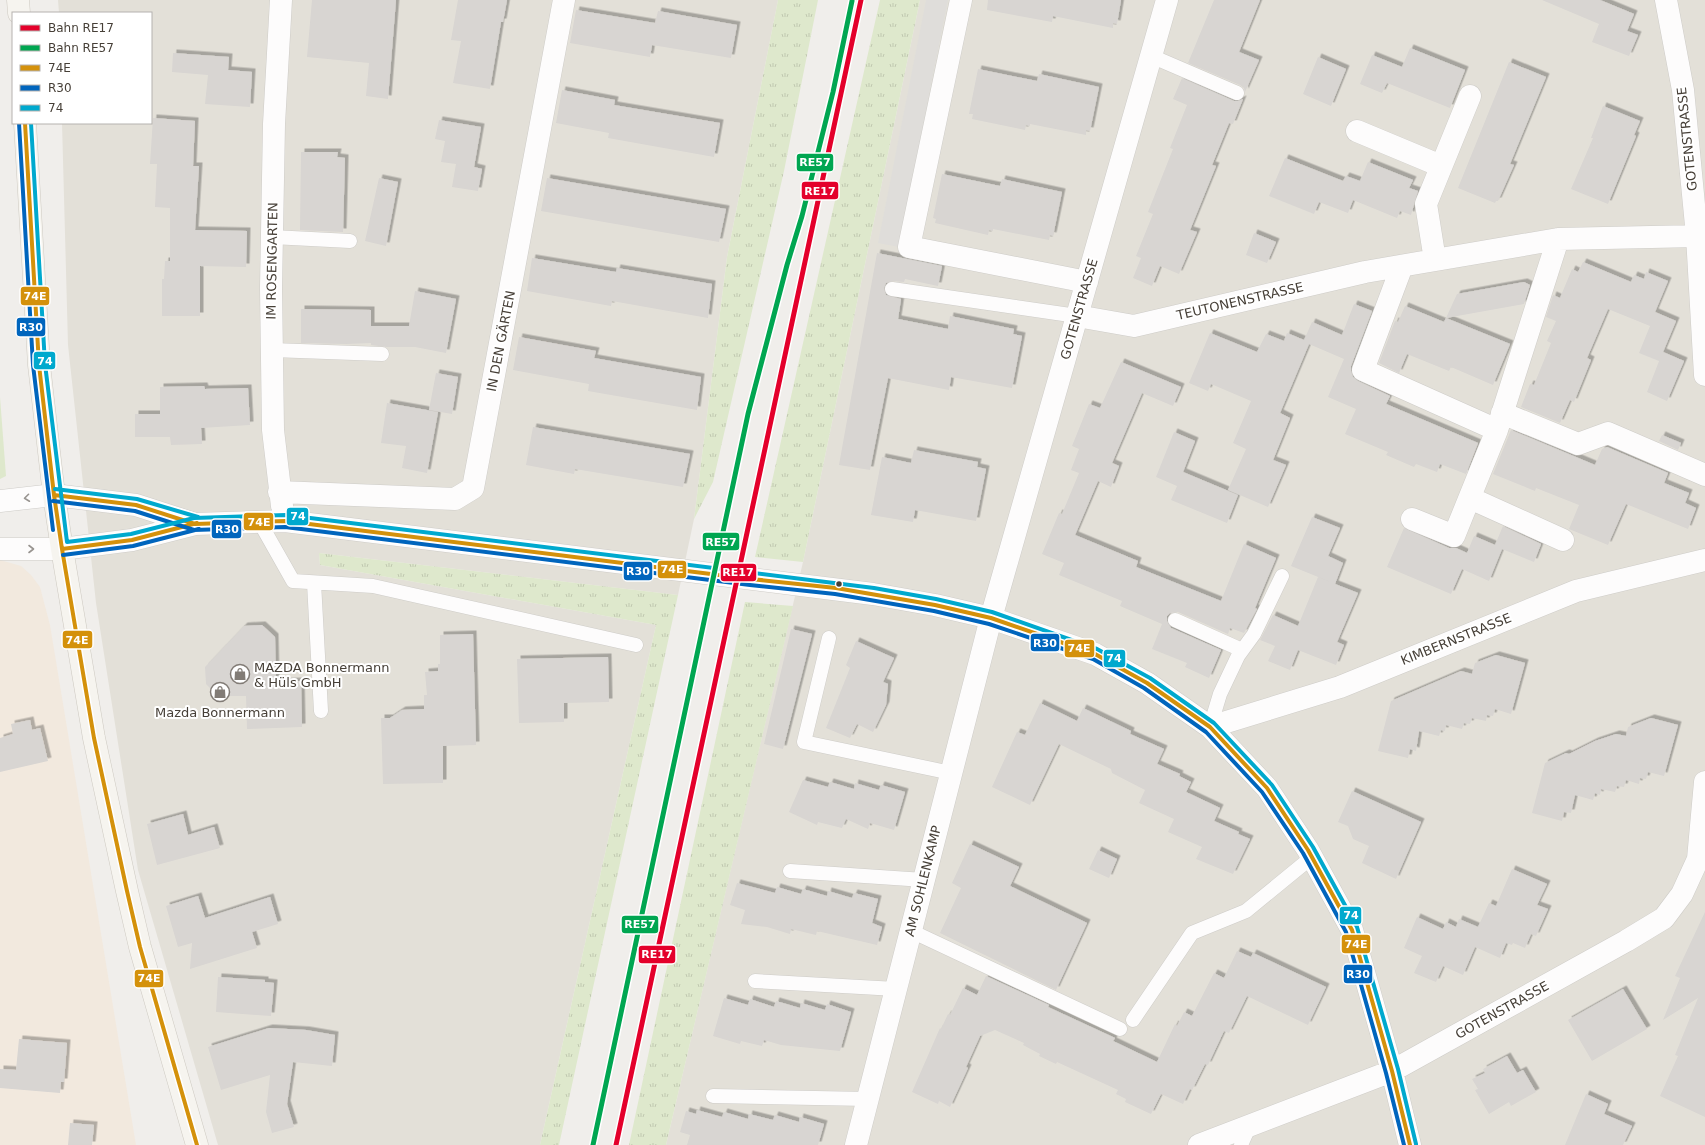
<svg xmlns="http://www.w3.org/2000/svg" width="1705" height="1145" font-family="'DejaVu Sans',sans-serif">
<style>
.residential{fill:#e3e0d8}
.commercial{fill:#f2e9de}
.grass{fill:url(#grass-tufts)}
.garden{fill:#dee8cc}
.parking{fill:#dfddda}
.building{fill:#d8d5d2;filter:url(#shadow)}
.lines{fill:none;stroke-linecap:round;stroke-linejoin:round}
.lane-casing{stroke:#ceccc8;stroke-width:15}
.street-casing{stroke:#ceccc8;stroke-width:23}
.secondary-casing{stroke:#cecac2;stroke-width:23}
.lane{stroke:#fdfcfc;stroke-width:14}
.street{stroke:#fdfcfc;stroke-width:22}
.secondary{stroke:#f6f4ef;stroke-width:22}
.bus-1-casing{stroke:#fff;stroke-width:7}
.bus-2-casing{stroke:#fff;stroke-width:7}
.bus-3-casing{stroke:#fff;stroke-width:7}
.bus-1{stroke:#d4910b;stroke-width:4}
.bus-2{stroke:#0065bd;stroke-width:4}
.bus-3{stroke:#00a9ce;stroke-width:4}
.rail-1-casing{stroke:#fff;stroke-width:8}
.rail-2-casing{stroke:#fff;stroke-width:8}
.rail-1{stroke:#e4002b;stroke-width:5}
.rail-2{stroke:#00a651;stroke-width:5}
.oneway{stroke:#989490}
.bus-dot{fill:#463f37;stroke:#fff;stroke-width:1.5}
.labels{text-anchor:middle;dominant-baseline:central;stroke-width:4;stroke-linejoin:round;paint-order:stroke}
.street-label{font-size:13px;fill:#463f37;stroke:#fff}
.poi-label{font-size:13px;fill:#463f37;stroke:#fff;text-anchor:start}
.line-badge{stroke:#fff;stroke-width:1.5}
.badge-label{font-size:11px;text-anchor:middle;font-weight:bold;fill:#fff}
</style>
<defs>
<pattern id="grass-tufts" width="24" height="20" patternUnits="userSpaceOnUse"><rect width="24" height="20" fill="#dee8cc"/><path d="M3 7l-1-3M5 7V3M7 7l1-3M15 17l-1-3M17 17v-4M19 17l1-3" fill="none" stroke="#c0c8b0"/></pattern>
<filter id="shadow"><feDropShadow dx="3.5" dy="-3.5" stdDeviation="0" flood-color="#0004"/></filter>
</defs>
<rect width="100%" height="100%" fill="#f0eeeb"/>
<path class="residential" d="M58,0H778L727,257L694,519L678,595L319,553L320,565L656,625L540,1145H218L138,870L96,603L68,345L62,123H151V13H59Z
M920,0H1705V1145H666L803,562Z"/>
<path class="commercial" d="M0,560L21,566L31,575L40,587L50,625L136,1145H0Z"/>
<path class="grass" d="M778,0H818L784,171L713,482L694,519L727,257Z
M880,0H920L803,562L755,557Z
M319,553L678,595L559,1145H540L656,625L320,565Z
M745,602L793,606L666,1145H629Z"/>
<path class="garden" d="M0,397L6,476L0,479Z"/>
<path class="parking" d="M926,0H948L899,247L878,243Z"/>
<path class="building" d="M312,0H396L388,99L366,96L369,63L307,57Z
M458,0H507L503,22H501L490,89L453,83L461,41L451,40Z
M988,0H1121L1117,24L1113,23V28L1053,16L1052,22L987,10Z
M1214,0H1260L1239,52L1259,60L1245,92L1244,88L1240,85L1188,63Z
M1542,0H1600L1634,14L1627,31L1638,35L1629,56L1592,42L1599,24Z
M576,10L655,23L658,11L737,25L731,58L652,45L650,57L570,43Z
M1410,48L1465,70L1450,108L1387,83L1382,93L1360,84L1372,55L1402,67Z
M173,53L229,57L228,70L252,72L250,107L205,104L208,75L172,72Z
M1318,57L1346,69L1331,106L1303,94Z
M1509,62L1546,77L1510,164L1514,165L1498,201H1496L1495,203L1458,188Z
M978,69L1037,81L1039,74L1099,87L1090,131L1086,130V135L1030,124V126L1026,125L1025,130L972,119L973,114H969Z
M1182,78L1234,101H1238L1243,99L1233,124L1229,123L1212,165L1216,166L1190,230L1197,232L1179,274L1160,266L1152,286L1133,278L1141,258L1136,256L1153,214L1148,212L1173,149L1170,148L1187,105L1173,99Z
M562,90L615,100L614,105L720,123L714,157L608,138L609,133L556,123Z
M1603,106L1640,121L1634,135L1636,136L1608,204L1571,189L1593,138H1591Z
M153,118L195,121L193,166H199L195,230L247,231L246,267L200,266V316H162V279H164L165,261H170V208L155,207L157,164H150Z
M439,120L481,127L474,167L482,169L478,191L452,187L456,164L441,162L445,141L435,139Z
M301,152H338L337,157L345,158L343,232L300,230Z
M1285,158L1343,181L1346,176L1360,181L1368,162L1413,180L1409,188L1418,191L1411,215L1400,211L1397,218L1353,200L1348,213L1319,202L1314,214L1269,196Z
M942,174L1000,186L1002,179L1062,192L1053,236L1050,235L1049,240L993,229V231L989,230L988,235L935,223L936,219L933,218Z
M379,178L398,182L386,246L365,241Z
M547,178L726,209L719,242L541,211Z
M1254,233L1276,242L1267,263L1246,255Z
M877,253L942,266L938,286L905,279L904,282L893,281L886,283L884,288L886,295L901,299L898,319L948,329L950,316L1014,329L1013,334L1022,336L1012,388L951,377L949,390L888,378L870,470L839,465Z
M532,258L616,272L617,268L712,284L708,318L612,301L611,306L527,291Z
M1583,262L1631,282L1634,275L1644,279L1646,272L1668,281L1655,312L1676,321L1663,352L1684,361L1667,401L1647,392L1661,356L1659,361L1639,353L1650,326L1608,309L1587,358L1591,360L1574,402L1570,400L1560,423L1521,407L1530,384L1534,385L1551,343L1547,341L1556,321L1546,317L1553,295L1560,298L1572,269L1578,272Z
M1524,282L1530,285L1524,304L1446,318L1457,294Z
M415,291L456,299L446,353L415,347H387L371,345V343L346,344L301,343V309L371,310V326H409Z
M1354,304L1372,311L1351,366V371L1353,377L1358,381L1390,396L1386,404L1478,443L1466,474L1440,464L1437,472L1416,464L1414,467L1386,455L1388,452L1345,434L1356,409L1328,397L1344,359L1309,344L1280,413L1290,418L1273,460L1286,465L1268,507L1228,490L1246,449L1233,443L1251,401L1211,384L1208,391L1189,383L1210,333L1257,352L1266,334L1284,341L1287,333L1304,340L1312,322L1342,335Z
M1405,306L1444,322L1446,318L1510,344L1493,385L1451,367L1449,371L1407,354L1399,373L1379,363L1395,321L1398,322Z
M519,337L596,351L594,358L701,377L697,410L588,391L589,384L513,370Z
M1121,362L1181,387L1173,406L1142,393L1112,463L1119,466L1111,487L1098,481L1075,535L1138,561L1136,567L1221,601L1244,544L1276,558L1255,608L1257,609L1244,633L1230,628L1228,634L1178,612L1170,613L1167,616V621L1171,628L1221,650L1209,678L1185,667L1187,663L1152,649L1162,624L1120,606L1122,601L1059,575L1064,563L1042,554L1059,513L1062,514L1079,473L1071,470L1079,449L1072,446L1089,404L1100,408Z
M436,373L458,377L452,414L429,410Z
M204,386L205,389L248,388L250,425L201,428L202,444L171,445L170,437H135V414H160V387Z
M387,403L438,412L427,473L402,468L406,446L381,443Z
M533,427L690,454L683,487L575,469L574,474L526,465Z
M1511,430L1595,465L1602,449L1607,447L1668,473L1664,483L1689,493L1685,503L1696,508L1688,529L1626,504L1608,545L1569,529L1579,505L1536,488L1535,491L1493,474Z
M1174,432L1195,441L1183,472L1238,495L1227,523L1171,500L1177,486L1156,477Z
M1662,435L1681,443L1678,450L1659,441Z
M914,450L978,462L977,467L986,469L976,521L915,510L913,522L871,515L882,457L911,463Z
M1312,517L1340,528L1328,556L1343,563L1335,584L1358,593L1337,642L1344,645L1336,665L1298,650L1290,670L1268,661L1275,646L1260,640L1273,615L1298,626L1318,577L1333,583L1291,566Z
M1503,526L1541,544L1534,562L1502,549L1489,581L1462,569L1451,594L1387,567L1404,528L1449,548H1456L1467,553L1474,536L1495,545Z
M262,625L275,637L276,682L301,681L302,727L247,729L246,696H218L206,684L205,667L244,626Z
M791,629L812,634L783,749L764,744Z
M473,634L476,745L443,746V783L383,784L381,718H390L402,710L424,709V695H427L425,672L438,671V664H440V635Z
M856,641L894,658L883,682L888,684L886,705L873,732L857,724L850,738L826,728L850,668L846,665Z
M1496,655L1525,663L1511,714L1495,709L1493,716L1487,715L1486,721L1472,718L1470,724L1464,723L1462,729L1446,725L1445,731L1441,730L1439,736L1419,731L1416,751L1410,749L1408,758L1378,751L1391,701L1461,671L1472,674L1475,663Z
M608,657L609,702L564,703V722L519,723L517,659Z
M1040,703L1077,721L1083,708L1131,731L1130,734L1164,749L1157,764L1180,774L1179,776L1191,782L1186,792L1220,808L1214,821L1239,832L1238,834L1250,839L1233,874L1196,859L1202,847L1168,832L1174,819L1139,803L1145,790L1112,773L1111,769L1059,744L1030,805L992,787L1017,732L1025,735Z
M1651,718L1678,725L1664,776L1648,772L1646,779L1640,778L1639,784L1626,780L1624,787L1617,786L1615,792L1601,789L1600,795L1595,793L1593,800L1575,795L1571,813L1564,812L1562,821L1532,813L1545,763L1566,753L1569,754L1595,741L1616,734L1626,736L1628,727Z
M30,720L32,730L40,728L48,761L0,772V738L13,734L11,724Z
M803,780L828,787L830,782L854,789L855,783L879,790L881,785L905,792L894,830L870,823L868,829L846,819L842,828L818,822L817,825L789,812Z
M1352,791L1421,822L1396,879L1362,863L1369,846L1353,839L1348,826L1338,822Z
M183,814L188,835L214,827L220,848L157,865L147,824Z
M970,844L1019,867L1010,886L1087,923L1056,990L940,933L961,888L952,883Z
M1098,850L1117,859L1109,878L1089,869Z
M1512,869L1547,884L1537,905L1548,909L1536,936L1531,934L1525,948L1513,943L1512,945L1506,943L1500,958L1475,947L1463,975L1443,966L1436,982L1414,973L1422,956L1404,948L1417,917L1443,929L1446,922L1456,927L1459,919L1478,927L1489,903L1496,906Z
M737,883L775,893L777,887L801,894L803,889L827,896L828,891L852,898L854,893L878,899L872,923L882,927L877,945L817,931L816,935L791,929L790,934L767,927L741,924L745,910L730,905Z
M198,896L205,918L270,897L278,924L252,932L257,948L190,969L192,943L178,947L166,906Z
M1705,912V1117L1660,1096L1678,1056L1675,1055L1698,998L1663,1020L1680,978L1675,976Z
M1237,951L1251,957L1253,953L1326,987L1308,1025L1247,996L1229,1033L1224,1031L1208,1065L1205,1064L1192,1090L1190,1089L1183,1104L1161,1094L1151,1114L1125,1102L1126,1099L1116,1094L1118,1090L1057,1062L1056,1064L1039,1056L1040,1054L1023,1045L1024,1043L995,1030L980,1036L966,1067L968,1068L950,1107L939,1101L938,1104L912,1092L940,1028L941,1029L948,1014L950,1015L963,988L977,995L986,976L1049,1005L1048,1007L1115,1038L1113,1041L1157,1062L1175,1024L1177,1026L1184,1012L1192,1016L1214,973L1224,978Z
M218,977L265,980V982L274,983L271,1016L216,1012Z
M1623,989L1647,1029L1592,1061L1568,1020Z
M724,998L748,1005L750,999L774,1007L776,1001L800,1008L801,1003L825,1010L827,1004L851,1012L840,1051L781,1045L764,1040L762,1046L741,1041L740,1044L713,1036Z
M269,1028L306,1030L335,1035L332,1066L293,1062L287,1104L294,1127L272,1133L266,1112L270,1075L221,1090L208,1047Z
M19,1039L67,1043L64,1082H61L60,1093L0,1088V1069L16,1070Z
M1507,1056L1517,1073L1523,1070L1536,1092L1511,1106L1509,1102L1489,1114L1475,1090L1478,1089L1472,1079L1485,1073L1483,1069Z
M1586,1094L1608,1104L1604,1114L1632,1126L1623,1145H1565Z
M697,1110L722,1117L724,1112L748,1119L749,1114L773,1120L775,1115L799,1122L800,1117L824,1124L818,1145H687L690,1135L680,1132L686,1111L696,1114Z
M70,1123L94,1125L92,1145H68Z"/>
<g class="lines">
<defs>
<path id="lane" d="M1151,56L1237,93
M272,237L350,241
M892,289L1077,316
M272,350L382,354
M259,521L293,581L373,586L636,645
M314,583L321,711
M1175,620L1242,650
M829,638L804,742L951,773
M1210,727L1220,694L1238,656L1254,634L1282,576
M790,871L924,880
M911,931L1120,1029
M755,981L896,989
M1133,1020L1192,933L1246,911L1312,857
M713,1096L868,1099
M1241,1145L1249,1127"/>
<path id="street" d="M281,0L274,124L271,288L273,430L282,506
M961,0L909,247L1087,282
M1666,0L1683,90L1697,236L1705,375
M1357,131L1441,166
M1435,260L1426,204L1470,96
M1402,266L1363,370L1497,430
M1077,316L1134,326L1365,272L1558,239L1697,236
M1502,413L1578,444L1608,433L1705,475
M279,492L455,499L473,488L564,0
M1470,498L1563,540
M0,501L54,495L136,505L195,524
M1412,519L1454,536L1497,430L1558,239
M0,549H62L132,540L195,524L285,521L873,594L935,605L991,618L1095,654L1147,683L1210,727L1267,788L1308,850L1352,930L1392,1071L1410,1145
M1210,727L1340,687L1576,591L1705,560
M856,1145L991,618L1167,0
M1199,1145L1392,1071L1626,941L1664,918L1682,894L1698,859L1705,782"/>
<path id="secondary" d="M18,0L19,13
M25,123L39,365L54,495L62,549L94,738L127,891L140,947L197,1145"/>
</defs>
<use href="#lane" class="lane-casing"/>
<use href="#street" class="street-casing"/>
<use href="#secondary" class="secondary-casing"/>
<use href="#lane" class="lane"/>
<use href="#street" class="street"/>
<use href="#secondary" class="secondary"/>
<defs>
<path id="bus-1" d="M25,123L39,365L54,495L62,549L94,738L127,891L140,947L197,1145
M54,495L136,505L195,524L285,521L751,579L836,588L935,605L991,618L1095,654L1147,683L1210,727L1267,788L1308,850L1352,930L1392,1071L1410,1145
M62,549L132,540L197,523"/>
<path id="bus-2" d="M19,123L33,365L53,530
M53,501L135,511L194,530L285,527L750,585L835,594L934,611L989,624L1093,659L1144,688L1206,732L1262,792L1303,853L1346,932L1386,1073L1404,1145
M63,555L133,546L199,529"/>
<path id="bus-3" d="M31,123L45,364L67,542L131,534L194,518L286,515L874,588L936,599L992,612L1097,649L1150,678L1214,723L1272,785L1313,847L1357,927L1398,1069L1416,1144
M55,489L137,499L198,517"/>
</defs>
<use href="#bus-1" class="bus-1-casing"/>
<use href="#bus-2" class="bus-2-casing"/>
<use href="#bus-3" class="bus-3-casing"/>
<use href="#bus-1" class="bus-1"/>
<use href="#bus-2" class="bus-2"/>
<use href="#bus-3" class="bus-3"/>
<defs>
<path id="rail-1" d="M616,1145L861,0"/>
<path id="rail-2" d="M593,1145L748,414L787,265L802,216L833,92L852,1"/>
</defs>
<use href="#rail-1" class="rail-1-casing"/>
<use href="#rail-2" class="rail-2-casing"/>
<use href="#rail-1" class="rail-1"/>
<use href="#rail-2" class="rail-2"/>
</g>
<defs><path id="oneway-chevron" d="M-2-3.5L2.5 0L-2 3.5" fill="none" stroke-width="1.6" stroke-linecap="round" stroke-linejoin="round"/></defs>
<g class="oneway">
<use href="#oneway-chevron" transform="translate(27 498) rotate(173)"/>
<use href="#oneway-chevron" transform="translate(31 549)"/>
</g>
<defs>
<symbol id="shop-ring" viewBox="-11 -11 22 22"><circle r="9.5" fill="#fff" stroke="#827c76" stroke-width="1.5"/><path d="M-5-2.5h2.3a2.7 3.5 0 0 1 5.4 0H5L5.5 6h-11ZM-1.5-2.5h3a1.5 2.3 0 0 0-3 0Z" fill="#827c76"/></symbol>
</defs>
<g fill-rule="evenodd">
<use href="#shop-ring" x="229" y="663" width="22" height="22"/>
<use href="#shop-ring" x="209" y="681" width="22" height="22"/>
</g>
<circle class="bus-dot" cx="839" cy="584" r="3.5"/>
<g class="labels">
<g class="street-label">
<text transform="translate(1687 139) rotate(-96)">GOTENSTRASSE</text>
<text transform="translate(272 261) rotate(-89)">IM ROSENGARTEN</text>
<text transform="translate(1240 301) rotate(-13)">TEUTONENSTRASSE</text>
<text transform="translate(1079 309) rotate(-74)">GOTENSTRASSE</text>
<text transform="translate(501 341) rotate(-79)">IN DEN GÄRTEN</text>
<text transform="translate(1456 639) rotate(-22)">KIMBERNSTRASSE</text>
<text transform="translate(923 881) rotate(-76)">AM SOHLENKAMP</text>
<text transform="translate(1502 1010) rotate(-29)">GOTENSTRASSE</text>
</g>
<g class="poi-label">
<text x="254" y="667">MAZDA Bonnermann<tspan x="254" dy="15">&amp; Hüls GmbH</tspan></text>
<text x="220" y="712" text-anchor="middle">Mazda Bonnermann</text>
</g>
</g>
<g class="line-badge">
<rect x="796" y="153" width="38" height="19" rx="4" fill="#00a651"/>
<rect x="801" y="181" width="38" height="19" rx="4" fill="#e4002b"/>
<rect x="20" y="286" width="30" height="20" rx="4" fill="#d4910b"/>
<rect x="16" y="317" width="30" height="20" rx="4" fill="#0065bd"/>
<rect x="33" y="351" width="23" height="19" rx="4" fill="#00a9ce"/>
<rect x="286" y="507" width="23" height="19" rx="4" fill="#00a9ce"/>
<rect x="243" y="512" width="31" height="19" rx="4" fill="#d4910b"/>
<rect x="211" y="519" width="31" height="20" rx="4" fill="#0065bd"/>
<rect x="702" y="532" width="38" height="19" rx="4" fill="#00a651"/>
<rect x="657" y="560" width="30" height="19" rx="4" fill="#d4910b"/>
<rect x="623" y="561" width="30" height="20" rx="4" fill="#0065bd"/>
<rect x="720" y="563" width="37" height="19" rx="4" fill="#e4002b"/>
<rect x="62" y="630" width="31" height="19" rx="4" fill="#d4910b"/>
<rect x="1030" y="633" width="30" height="19" rx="4" fill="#0065bd"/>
<rect x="1064" y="639" width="31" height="19" rx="4" fill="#d4910b"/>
<rect x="1103" y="649" width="23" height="19" rx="4" fill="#00a9ce"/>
<rect x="1339" y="906" width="23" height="19" rx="4" fill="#00a9ce"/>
<rect x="621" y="915" width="38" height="19" rx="4" fill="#00a651"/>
<rect x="1341" y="934" width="30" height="20" rx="4" fill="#d4910b"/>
<rect x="638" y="945" width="38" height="19" rx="4" fill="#e4002b"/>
<rect x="1343" y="964" width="30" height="20" rx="4" fill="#0065bd"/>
<rect x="134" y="969" width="30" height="19" rx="4" fill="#d4910b"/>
</g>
<g class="badge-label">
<text x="815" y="166">RE57</text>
<text x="820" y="195">RE17</text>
<text x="35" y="300">74E</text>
<text x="31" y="331">R30</text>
<text x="45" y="365">74</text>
<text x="298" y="520">74</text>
<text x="259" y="526">74E</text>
<text x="227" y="533">R30</text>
<text x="721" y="546">RE57</text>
<text x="672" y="573">74E</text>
<text x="638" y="575">R30</text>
<text x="738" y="576">RE17</text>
<text x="77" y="644">74E</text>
<text x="1045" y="647">R30</text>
<text x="1079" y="652">74E</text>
<text x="1114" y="662">74</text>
<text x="1351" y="919">74</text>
<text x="640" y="928">RE57</text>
<text x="1356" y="948">74E</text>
<text x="657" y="958">RE17</text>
<text x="1358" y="978">R30</text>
<text x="149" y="982">74E</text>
</g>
<rect x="12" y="12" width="140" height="112" fill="#ffffff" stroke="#b5b2af"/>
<rect x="20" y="25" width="20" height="6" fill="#e4002b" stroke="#b5b2af"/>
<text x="48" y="32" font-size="12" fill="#463f37">Bahn RE17</text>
<rect x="20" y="45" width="20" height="6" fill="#00a651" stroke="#b5b2af"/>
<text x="48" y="52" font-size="12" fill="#463f37">Bahn RE57</text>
<rect x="20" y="65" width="20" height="6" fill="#d4910b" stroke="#b5b2af"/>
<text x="48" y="72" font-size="12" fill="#463f37">74E</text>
<rect x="20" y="85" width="20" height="6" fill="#0065bd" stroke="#b5b2af"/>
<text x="48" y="92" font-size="12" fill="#463f37">R30</text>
<rect x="20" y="105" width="20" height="6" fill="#00a9ce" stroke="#b5b2af"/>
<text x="48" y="112" font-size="12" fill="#463f37">74</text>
</svg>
